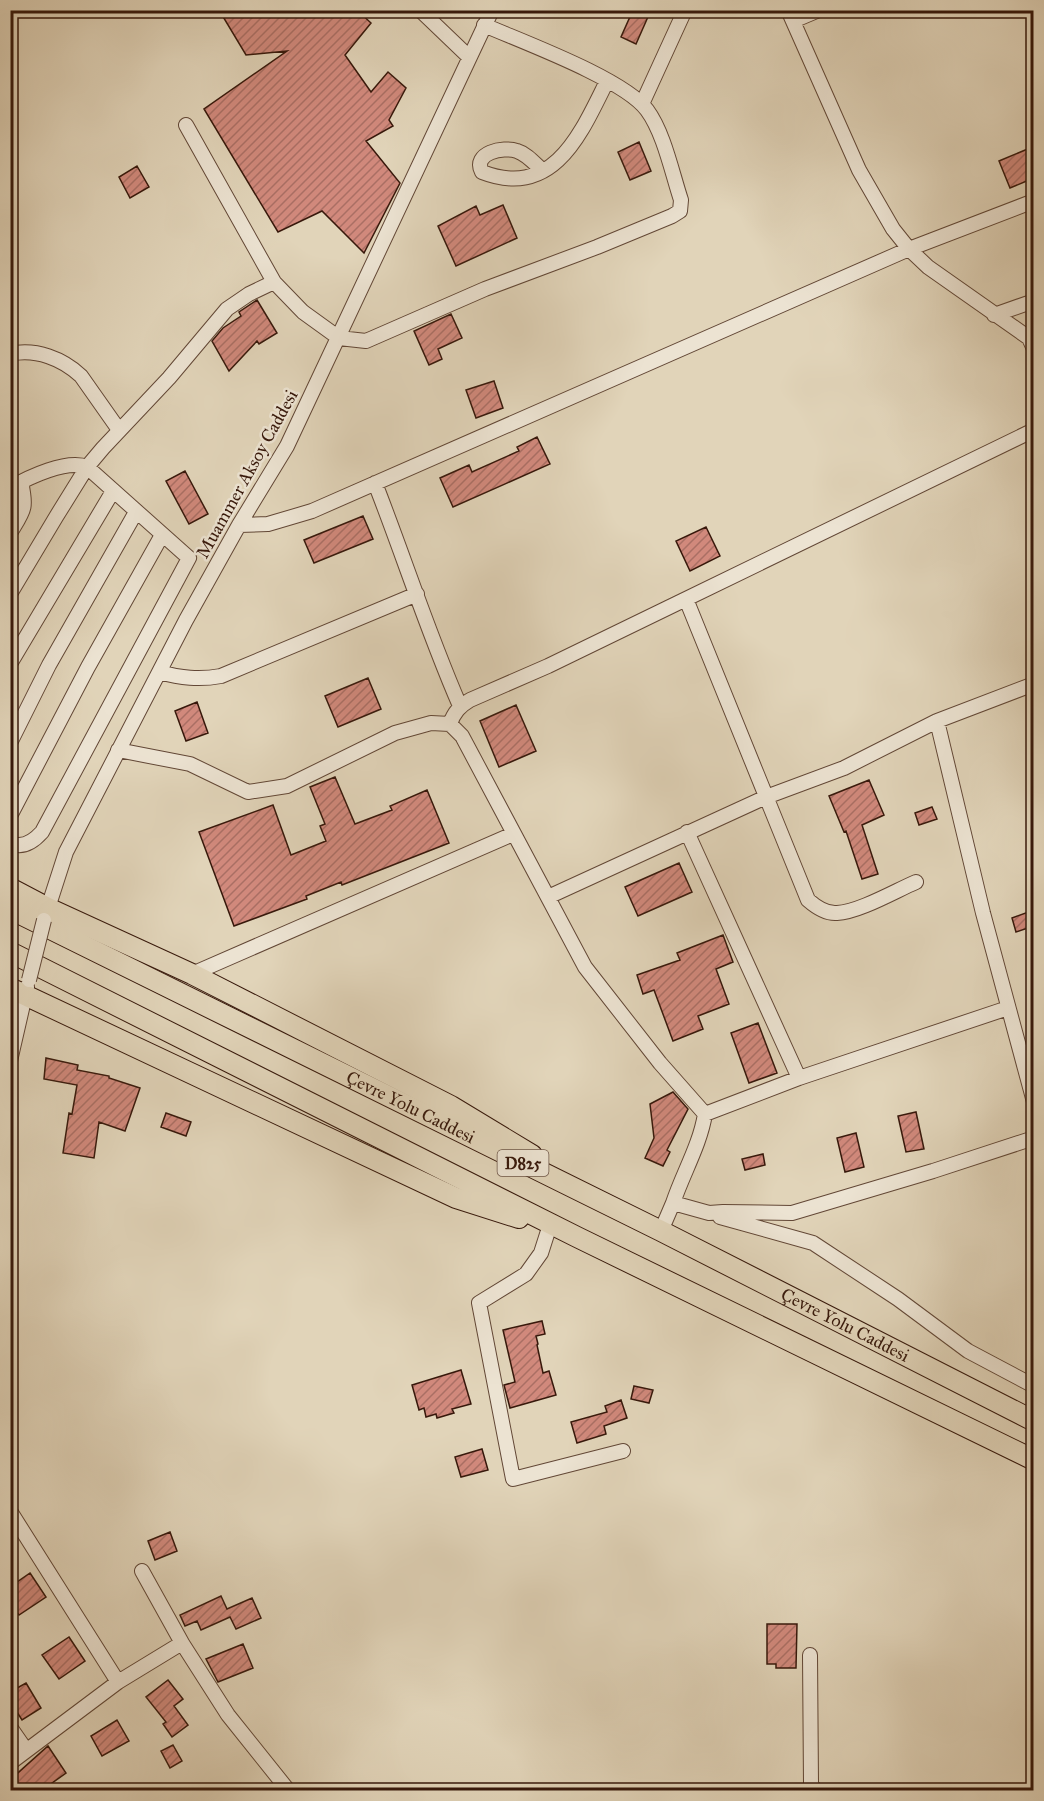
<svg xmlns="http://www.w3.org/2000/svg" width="1044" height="1801" font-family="'IM FELL Great Primer',serif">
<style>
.building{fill:url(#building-hatch);stroke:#37180b;stroke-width:1.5}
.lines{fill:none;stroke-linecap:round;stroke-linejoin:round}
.minor-casing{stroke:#624736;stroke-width:16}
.highway-casing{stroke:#37180b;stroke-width:22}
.minor{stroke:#ece3d2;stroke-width:14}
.highway{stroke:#e1d4b9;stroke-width:20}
.minor-bridge-casing{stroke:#624736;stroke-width:16;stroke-linecap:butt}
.minor-bridge{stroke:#ece3d2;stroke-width:14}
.labels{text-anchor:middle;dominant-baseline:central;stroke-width:5;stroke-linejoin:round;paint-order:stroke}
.shield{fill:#ece3d2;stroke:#6d5547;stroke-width:1.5}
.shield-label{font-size:16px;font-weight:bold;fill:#37180b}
.street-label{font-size:18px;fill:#37180b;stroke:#ece3d2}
</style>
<defs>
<pattern id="building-hatch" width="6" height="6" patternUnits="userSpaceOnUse" patternTransform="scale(1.5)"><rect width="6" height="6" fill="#d1897c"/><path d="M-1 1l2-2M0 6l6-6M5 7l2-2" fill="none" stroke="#aa6f64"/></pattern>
</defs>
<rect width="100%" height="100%" fill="#e1d4b9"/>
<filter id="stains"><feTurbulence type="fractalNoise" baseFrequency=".00333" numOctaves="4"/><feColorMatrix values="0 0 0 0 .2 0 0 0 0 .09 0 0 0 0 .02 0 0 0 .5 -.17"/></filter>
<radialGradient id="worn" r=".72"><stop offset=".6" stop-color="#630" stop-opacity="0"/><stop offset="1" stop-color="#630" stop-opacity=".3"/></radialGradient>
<path class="building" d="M219,10H357L371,23L345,55L371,92L388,72L406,88L389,120L393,126L366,141L400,183L364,253L322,211L278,232L204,109L287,51L246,55Z
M633,10H651L636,44L621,37Z
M639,142L651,171L630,180L618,152Z
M1030,148L1034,155V178L1010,188L999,161Z
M137,166L149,187L130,198L119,177Z
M503,205L517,238L456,266L438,226L476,206L480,215Z
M257,300L277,333L259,344L257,341L229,371L212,341L223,328L241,316L239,312Z
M451,314L462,338L438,349L442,359L429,365L414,331Z
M494,381L503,408L476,418L466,390Z
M537,437L550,464L453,507L440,478L469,465L472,472L519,451L517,447Z
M185,471L208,514L189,524L166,481Z
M363,516L373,539L314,563L304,540Z
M706,527L720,556L690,571L676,541Z
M368,678L381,709L338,727L325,696Z
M197,702L208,733L186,741L175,711Z
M516,705L536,751L499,767L480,721Z
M335,777L355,824L392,810L390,806L427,790L449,843L342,885L341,882L306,896L307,899L234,926L199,832L273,805L291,855L326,841L320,826L325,824L310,787Z
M869,780L884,815L862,825L878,874L862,879L846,831L844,832L829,796Z
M932,807L937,819L919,825L915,813Z
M679,863L692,892L638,916L625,887Z
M1034,910V926L1016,932L1012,918Z
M723,935L733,962L716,969L729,1004L698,1016L703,1029L673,1041L654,990L643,994L637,975L680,960L677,953Z
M758,1023L777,1073L749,1083L731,1033Z
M46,1058L78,1065L77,1070L109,1076V1078L140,1088L125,1131L99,1122L94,1158L63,1153L69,1113L72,1114L77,1085L44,1079Z
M673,1092L688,1109L667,1150L670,1152L663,1166L645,1158L654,1138L650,1104Z
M916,1112L924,1149L906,1152L898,1116Z
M166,1113L191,1122L186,1136L161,1127Z
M856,1133L864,1167L845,1172L837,1138Z
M763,1154L765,1165L745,1170L742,1159Z
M542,1321L545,1334L536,1336L538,1344L537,1345L543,1373L549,1371L556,1395L510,1408L504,1385L515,1382L503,1330Z
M461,1370L471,1404L452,1409L454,1413L437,1418L436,1414L426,1417L424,1408L419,1410L412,1385Z
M634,1386L653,1390L649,1403L631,1399Z
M621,1400L627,1418L604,1426L606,1434L577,1443L571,1422L607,1412L605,1406Z
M482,1449L488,1470L461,1477L455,1457Z
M170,1532L177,1551L155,1560L148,1541Z
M30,1573L46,1597L19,1615L10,1603V1587Z
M221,1596L227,1609L252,1598L261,1618L236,1629L230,1617L201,1630L197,1621L185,1626L180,1615Z
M767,1624H797L796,1668H776V1664H767Z
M69,1637L85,1661L59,1679L42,1655Z
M243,1644L253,1668L218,1682L206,1659Z
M168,1680L183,1699L174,1706L188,1725L172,1737L163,1724L166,1722L146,1697Z
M26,1683L41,1708L22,1720L10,1701V1692Z
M117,1720L129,1741L102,1756L91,1736Z
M173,1745L182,1761L170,1768L161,1751Z
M48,1746L66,1773L48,1786L51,1791H17L10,1780Z"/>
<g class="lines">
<defs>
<path id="minor" d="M420,10L469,57
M788,10L859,170L893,229L909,249L928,267L1029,338L1034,349
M793,21L819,10
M642,104L685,10
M186,125L274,282L303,312L339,338L366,341L485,289L597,247L672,216L680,211L681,200C672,173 664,133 647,110C624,79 523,42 484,25
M543,171C535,164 527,154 517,151C503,146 472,153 482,172C554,200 581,133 607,81
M994,315L1034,301
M10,354C36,348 63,359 81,376L119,430
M375,483C404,557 428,633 460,706
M10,488C29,477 67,459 87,467L189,558L42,832C34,841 23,849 10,843
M239,525L268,524L312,511L909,249L1034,201
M10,533C24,510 27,509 21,482
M10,594L56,517L87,467L103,448L169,378L227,309L249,294L274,282
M686,599L1034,430
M10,664L113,491
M159,672C181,678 199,680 221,676L417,594
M937,721L983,913L1034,1102
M450,724C454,712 460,706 470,700L548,666L686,599L808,900C816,907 826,914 837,913C859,912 895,891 916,882
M10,743L49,665L136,512
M118,750L190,764L248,792L287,786L395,733L431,723L450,724L462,736L585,967L660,1063L705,1114C700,1145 683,1173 673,1203
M10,816L88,667L162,535
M687,832L799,1078
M548,897L766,797L844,768L937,721L1034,684
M46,914L66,852L186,620L239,525L287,446L492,10
M192,974L513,834
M10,1061L27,987
M705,1114L799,1078L1008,1008
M720,1217L813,1243L898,1299L968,1351L1034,1386
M549,1228L541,1253L526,1274L479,1303L513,1479L623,1451
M661,1231L673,1203L709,1213L723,1212L792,1213L933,1171L1034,1138
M10,1511L118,1682
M142,1571L182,1643L228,1715L288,1790
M810,1655L811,1783L814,1790
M10,1727L26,1750
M10,1763L118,1682L182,1643"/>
<g id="highway">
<path d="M10,888L48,908L192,974L451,1106L532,1155"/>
<path id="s1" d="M10,909L661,1231L1034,1421"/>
<path d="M10,952L577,1237L1034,1460"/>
<path d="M10,988L456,1198L519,1218"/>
</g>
</defs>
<use href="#minor" class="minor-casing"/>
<use href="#highway" class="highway-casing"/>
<use href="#minor" class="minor"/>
<use href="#highway" class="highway"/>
<defs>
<path id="minor-bridge" d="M29,980L44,920"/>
</defs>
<use href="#minor-bridge" class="minor-bridge-casing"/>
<use href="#minor-bridge" class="minor-bridge"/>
</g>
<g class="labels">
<rect class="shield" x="497.5" y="1150" width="51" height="26" rx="4.5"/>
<g class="shield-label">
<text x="523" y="1163">D825</text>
</g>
<g class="street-label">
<text transform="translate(247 474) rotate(-61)">Muammer Aksoy Caddesi</text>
<text stroke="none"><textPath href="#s1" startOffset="447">Çevre Yolu Caddesi</textPath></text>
<text stroke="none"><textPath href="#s1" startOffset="933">Çevre Yolu Caddesi</textPath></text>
</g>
</g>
<rect width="1044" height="1801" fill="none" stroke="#e1d4b9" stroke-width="36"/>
<rect x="12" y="12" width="1020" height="1777" fill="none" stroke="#37180b" stroke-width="3"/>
<rect x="18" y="18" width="1008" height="1765" fill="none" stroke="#37180b" stroke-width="1.5"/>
<rect width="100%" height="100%" filter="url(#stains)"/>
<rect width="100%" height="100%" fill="url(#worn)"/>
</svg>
